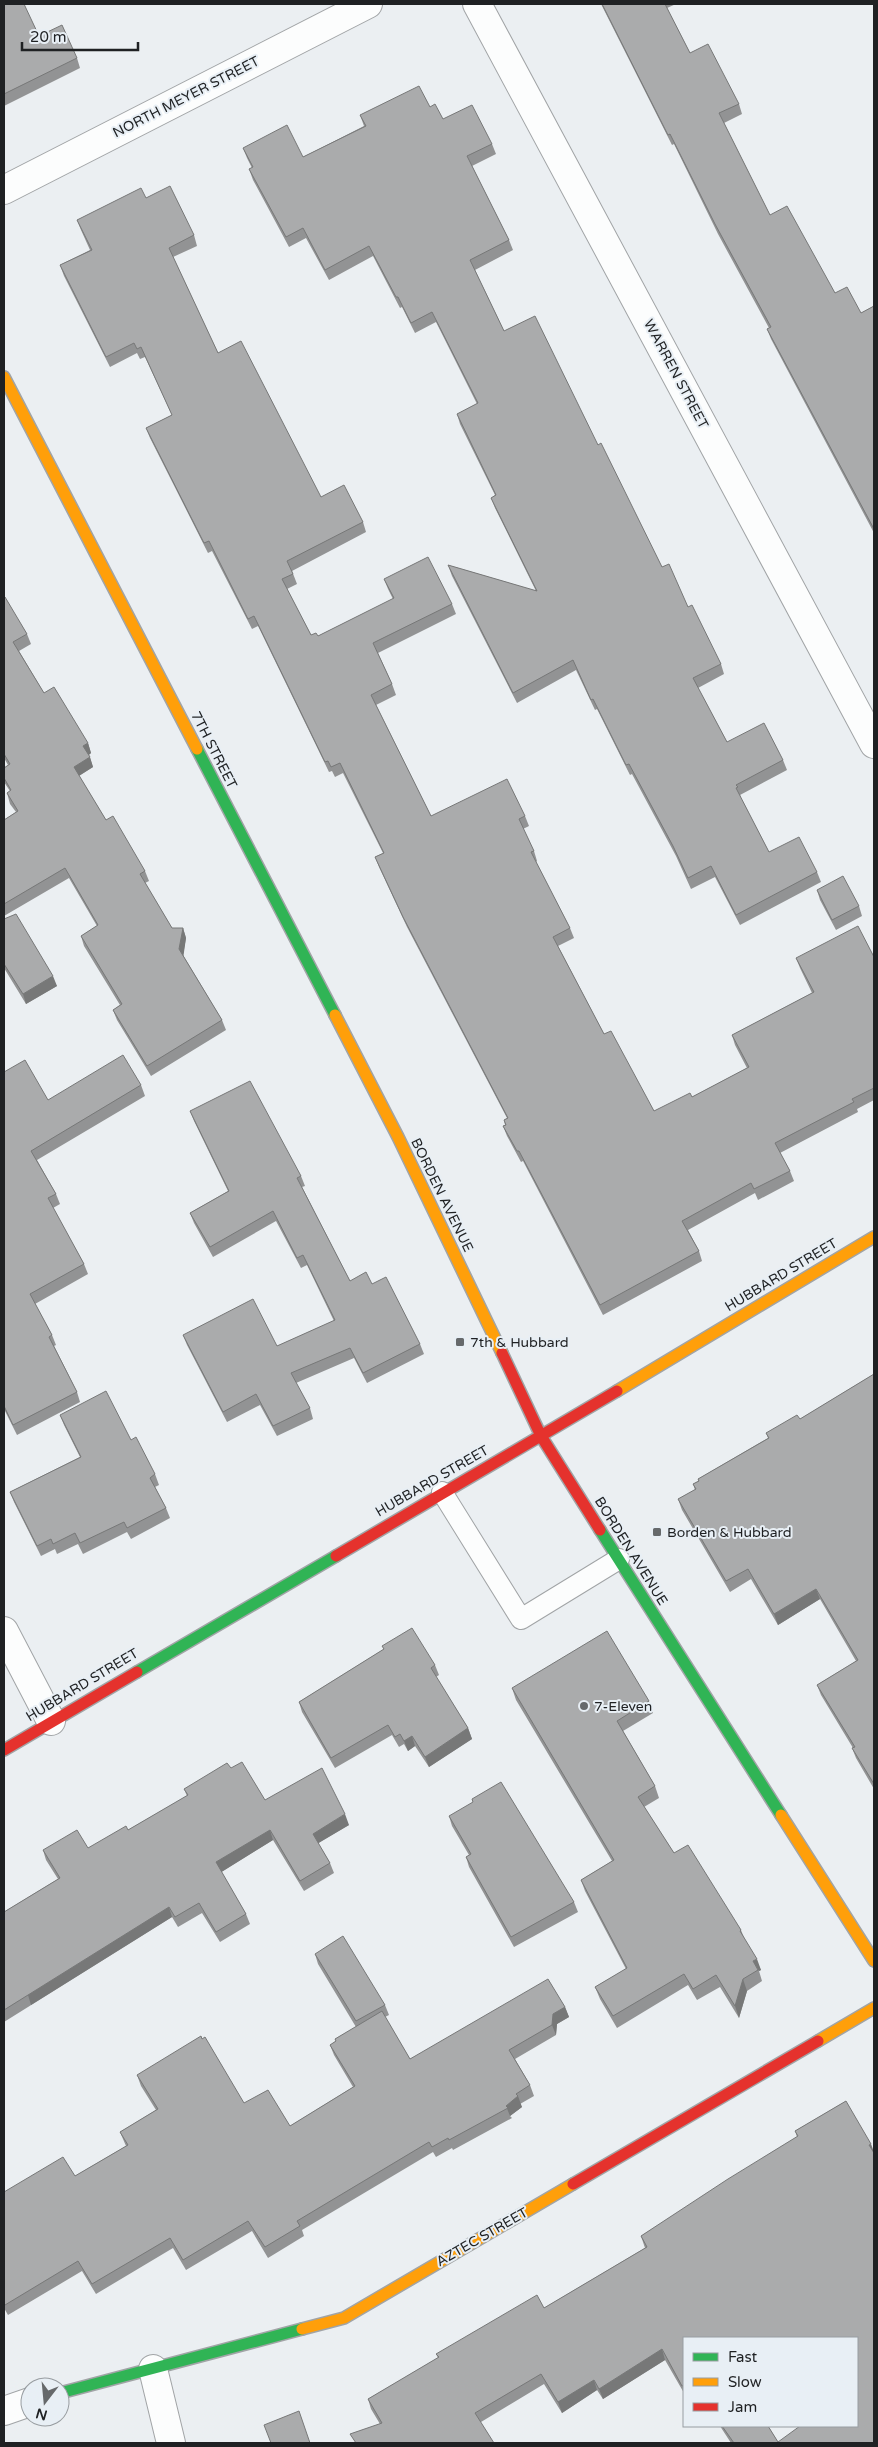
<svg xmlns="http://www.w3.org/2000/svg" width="878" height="2447" font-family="'Varela Round',sans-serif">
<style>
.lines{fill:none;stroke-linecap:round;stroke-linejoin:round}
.lane-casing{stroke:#a1a4a6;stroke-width:22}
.street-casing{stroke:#a1a4a6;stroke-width:30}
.fast-casing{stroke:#a1a4a6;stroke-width:14}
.slow-casing{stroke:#a1a4a6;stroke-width:14}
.jam-casing{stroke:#a1a4a6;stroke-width:14}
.lane{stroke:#fcfdfd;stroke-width:20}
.street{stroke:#fcfdfd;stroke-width:28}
.fast{stroke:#30b455;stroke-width:11}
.slow{stroke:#ff9f0a;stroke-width:11}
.jam{stroke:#e5322d;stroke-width:11}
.wall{fill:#929394}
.shaded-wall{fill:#777878}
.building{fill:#aaabac;stroke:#777878}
.poi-dot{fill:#66696b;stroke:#e8eff5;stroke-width:2}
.labels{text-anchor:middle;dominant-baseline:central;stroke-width:4;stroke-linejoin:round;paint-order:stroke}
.street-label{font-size:14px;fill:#1f2123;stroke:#e8eff5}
.poi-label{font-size:14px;fill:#1f2123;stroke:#e8eff5;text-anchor:start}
</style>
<rect width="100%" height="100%" fill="#ebeff2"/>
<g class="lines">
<defs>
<path id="lane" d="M442,1492L521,1619L619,1559"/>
<path id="street" d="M477,4L874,744
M4,190L368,4
M4,1631L51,1721
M153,2369L171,2443
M4,2411L30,2402"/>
<path id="fast" d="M197,749L335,1015
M600,1530L781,1815
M137,1672L336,1556
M60,2393L302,2329"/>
<path id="slow" d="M4,377L197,749
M335,1015L398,1137L502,1353
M617,1391L874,1237
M781,1815L874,1961
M818,2041L874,2008
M302,2329L344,2318L573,2184"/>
<path id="jam" d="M502,1353L541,1436L600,1530
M336,1556L617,1391
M4,1750L137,1672
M573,2184L818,2041"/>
</defs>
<use href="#lane" class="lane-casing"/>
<use href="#street" class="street-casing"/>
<use href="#fast" class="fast-casing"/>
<use href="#slow" class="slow-casing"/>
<use href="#jam" class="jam-casing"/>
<use href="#lane" class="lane"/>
<use href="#street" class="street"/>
<use href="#fast" class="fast"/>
<use href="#slow" class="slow"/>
<use href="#jam" class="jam"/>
</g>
<path class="wall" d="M4,4L39,36L77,58L80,68L4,106Z
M601,4H676L667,8L690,53L739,104L742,114L724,123L770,215L835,293L861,313L874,306V533L771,339L767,329L769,328L718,234L674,144L672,145Z
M430,107L443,119L492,144L496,154L472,166L509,240L513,250L475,270L504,331L598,445L662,567L688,607L721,664L724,674L698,688L727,742L783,760L787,770L740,795L741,797V798L769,852L817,872L821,882L740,925L715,877L691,889L676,856L632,774L630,775L597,709L595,710L576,670L517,703L452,576L448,565L536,591L495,508L491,498L495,495L460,424L457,414L477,404L436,322L415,333L402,307L400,308L373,256L329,280L306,238L289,247L253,180L249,169L252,168L247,158L243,148L303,157L364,126L360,115Z
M146,198L194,235L197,246L173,257L218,353L321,497L363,522L366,532L292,571L297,584L287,589L311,635L318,636L393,599L388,589L384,579L452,604L456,614L378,653L392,684L396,695L376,705L431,816H525L529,826L523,829L534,851L537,861L536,862L570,928L574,938L558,946L604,1034L654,1111L692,1097L747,1068L735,1045L732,1035L812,993L800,968L796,958L874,957V1100L857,1109L858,1112L780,1153L790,1171L794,1181L758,1200L755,1193L688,1230L699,1251L702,1261L603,1315L523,1161L521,1162L507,1136L503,1126L505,1125L504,1120L507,1118L407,927L379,867L375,857L383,853L343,773L335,777L332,771L329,772L258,626L252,629L212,551L208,553L150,438L146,428L172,415L145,357L140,359L137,353L110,367L64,276L60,265L90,250L81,230L77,220Z
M4,598L27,634L31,644L19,651L44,693L88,743L91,753L89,755L93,767L79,776L106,820L145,871L149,881L145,883L172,928H183L186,938L183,955L222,1020L226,1030L151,1076L117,1020L113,1010L120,1005L84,946L81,936L97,926L69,878L4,916V820L16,812L10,804L7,793L10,791L4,782V768L8,765L4,758Z
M817,890L859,906L862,916L836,930L820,900Z
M4,919L57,986L26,1004L4,968Z
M4,1072L48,1100L141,1085L145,1096L37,1160L56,1194L60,1204L53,1208L84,1264L88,1274L35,1304L52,1335L56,1345L54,1346L77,1392L80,1402L17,1435L4,1409Z
M190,1111L301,1176L305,1186L302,1187L350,1281L372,1284L420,1344L424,1354L367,1383L354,1358L296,1383L310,1408L313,1419L277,1436L260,1405L227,1422L187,1345L183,1335L277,1346L334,1321L307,1265L301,1268L276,1221L213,1257L194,1223L190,1213L228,1191L194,1121Z
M874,1374V1789L856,1758L852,1748H853L821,1695L817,1685L856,1661L820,1599L778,1625L751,1579L730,1592L682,1510L678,1499L695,1490L693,1484L698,1481V1479L768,1438L766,1433L800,1419Z
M60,1415L155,1474L159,1485L155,1487L166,1508L170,1518L131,1539L127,1532L83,1554L78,1544L57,1554L55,1549L41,1556L14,1502L10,1492L80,1457L64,1425Z
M382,1646L435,1665L439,1675L436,1677L468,1728L472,1739L429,1767L415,1746L408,1751L404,1744L399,1747L392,1735L335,1768L302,1712L299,1702L384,1649Z
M512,1688L649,1701L653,1713L623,1731L655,1786L659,1798L644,1807L674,1853L741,1930L745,1940L761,1970L759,1971L762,1981L747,1991L739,2018L720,1987L697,2000L688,1985L617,2028L600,1999L595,1987L626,1969L585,1891L581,1880L612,1861L516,1700Z
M231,1768L265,1800L349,1825L318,1843L330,1863L334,1873L304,1891L273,1840L221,1872L246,1914L250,1924L220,1942L202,1913L178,1927L172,1917L4,2022V1912L58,1879L46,1860L43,1850L88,1848L128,1830L187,1796L184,1789Z
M449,1816L574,1902L578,1912L514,1947L469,1867L466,1857L469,1855L452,1826Z
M315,1954L385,2005L389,2015L385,2017L410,2059L565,2007L569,2017L557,2024L556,2035L515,2059L530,2085L534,2096L520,2104L522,2107L510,2116L512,2118L453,2150L452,2148L436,2157L433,2152L302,2230L304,2236L268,2258L252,2231L186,2270L173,2248L96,2294L82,2271L8,2315L4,2308V2192L75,2176L126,2146L120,2132L156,2110L141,2086L137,2075L244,2103L290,2126L353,2087L334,2055L330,2045L336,2041L335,2039L356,2027L318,1964Z
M846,2101L874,2443H731L720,2426H768L778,2442L857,2426V2338H684V2393L665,2360L603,2399L597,2390L562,2413L544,2384L481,2422L380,2424L371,2409L368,2399L438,2358L436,2354L544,2308L645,2248L641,2236L797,2137L795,2131Z"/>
<path class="shaded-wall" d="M88,743L91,753L87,756L83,746Z
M90,757L93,767L77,777L74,767Z
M183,928L186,938L183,959L179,949Z
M53,976L57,986L26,1004L23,994Z
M816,1589L820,1599L778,1625L774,1614Z
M468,1728L472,1739L429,1767L425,1757Z
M412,1736L415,1746L408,1751L404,1741Z
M345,1814L349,1825L317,1844L313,1834Z
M270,1830L273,1840L220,1873L216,1862Z
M169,1907L172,1917L31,2005L28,1995Z
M757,1959L761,1970L759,1971L753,1961Z
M743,1979L747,1991L739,2018L735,2006Z
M565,2007L569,2017L557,2024L556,2035L552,2025L553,2014Z
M518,2096L522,2107L510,2116L506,2106Z
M871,2144L874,2152V2154L869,2145Z
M662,2349L665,2360L603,2399L599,2389Z
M594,2380L597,2390L562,2413L558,2402Z"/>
<path class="building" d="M4,4H24L39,36L62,25L77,58L4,94Z
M602,4H665L690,53L708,44L739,104L719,113L770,215L787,206L835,293L847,287L861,313L874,306V529L767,329L771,327L715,224L670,134L668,135Z
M419,86L430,107L435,104L443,119L472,105L492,144L467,156L509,240L470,260L504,331L535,316L598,445L601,443L662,567L669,564L688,607L692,605L721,664L693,678L727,742L764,723L783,760L736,785L738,787L736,788L769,852L799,837L817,872L736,915L711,866L688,878L673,846L629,764L626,765L593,699L591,700L573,660L513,693L448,565L537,591L491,498L496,495L457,414L478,403L432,312L411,323L398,297H396L369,246L325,270L303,228L286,237L249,169L253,167L243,148L287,125L303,157L366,126L360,115Z
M170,186L194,235L169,248L218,353L241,341L321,497L344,485L363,522L287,561L293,574L282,579L311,635L316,633L318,636L394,598L384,579L428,557L452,604L373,643L392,684L371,695L431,816L507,779L525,816L519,819L534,851L531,852L570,928L553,937L604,1034L611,1031L654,1111L690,1093L692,1097L749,1067L732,1035L814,992L796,958L858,926L874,957V1088L852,1099L854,1102L775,1143L790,1171L754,1189L751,1183L682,1221L699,1251L600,1305L519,1151H517L503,1126L506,1125L504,1120L508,1118L403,917L375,857L384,853L340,763L331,767L328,761L325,762L254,616L248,619L209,541L204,543L146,428L172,415L141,347L137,349L134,343L106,357L60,265L92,250L77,220L141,188L146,198Z
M5,597L27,634L13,642L44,693L54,687L88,743L83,746L90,757L74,767L106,820L113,816L145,871L140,874L172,928H183L179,949L222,1020L147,1066L113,1010L122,1004L81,936L98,925L65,868L4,904V820L18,811L7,793L11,790L4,778V768L10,764L4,754V598Z
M843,876L859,906L832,920L817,890Z
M16,914L53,976L23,994L4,964V919Z
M123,1055L141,1085L31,1151L56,1194L48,1198L84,1264L30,1294L52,1335L49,1337L77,1392L13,1425L4,1406V1072L25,1060L48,1100Z
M250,1081L301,1176L297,1178L350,1281L366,1272L372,1284L386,1277L420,1344L363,1373L350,1348L291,1373L310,1408L273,1426L256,1394L223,1412L183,1335L253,1299L277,1346L335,1320L303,1255L297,1258L273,1211L210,1247L190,1213L229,1191L190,1111Z
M874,1374V1784L852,1748L855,1747L817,1685L858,1660L816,1589L774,1614L748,1569L726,1581L678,1499L696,1489L693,1484L699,1481L698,1479L769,1438L766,1433L797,1415L800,1419Z
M106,1391L131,1440L136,1437L155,1474L150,1478L166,1508L127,1528L124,1522L80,1543L75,1533L53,1544L51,1539L37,1546L10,1492L81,1457L60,1415Z
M412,1628L435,1665L431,1668L468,1728L425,1757L412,1736L404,1741L400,1734L395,1737L388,1725L331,1758L299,1702L384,1649L382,1646Z
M607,1631L649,1701L617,1721L655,1786L638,1797L674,1853L688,1845L741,1930L740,1931L757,1959L753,1961L758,1970L743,1979L735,2006L716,1975L693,1989L684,1974L613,2016L595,1987L627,1968L581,1880L614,1860L512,1688Z
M242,1762L265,1800L322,1768L345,1814L313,1834L330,1863L300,1881L270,1830L216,1862L246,1914L216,1932L199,1903L175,1917L169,1907L4,2010V1912L60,1878L43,1850L77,1830L88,1848L126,1826L128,1830L188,1795L184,1789L227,1763L231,1768Z
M501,1782L574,1902L511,1937L466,1857L471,1854L449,1816L473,1802L472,1799Z
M343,1936L385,2005L356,2021L315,1954Z
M548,1979L565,2007L553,2014L552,2025L509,2050L530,2085L516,2094L518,2096L506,2106L508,2108L449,2140L448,2138L432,2147L429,2142L297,2221L300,2226L265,2247L248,2221L183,2260L170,2238L92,2284L78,2261L5,2305L4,2304V2192L63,2157L75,2176L128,2145L120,2132L158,2109L137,2075L201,2036L202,2039L205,2037L244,2103L268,2090L290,2126L355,2086L330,2045L336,2041L335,2039L382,2011L410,2059Z
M846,2101L871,2144L869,2145L874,2153V2443H734L722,2426H768L778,2442L800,2426H857V2338H684V2385L682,2386L662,2349L599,2389L594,2380L558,2402L541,2374L475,2413L494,2443H356L350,2434L382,2423L368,2399L439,2357L436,2354L537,2295L544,2308L647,2247L641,2236L728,2179L798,2136L795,2131Z
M299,2411L310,2443H271L264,2425Z"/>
<g class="poi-dot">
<rect x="455" y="1337" width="10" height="10" rx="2.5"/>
<rect x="652" y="1527" width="10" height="10" rx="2.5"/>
<circle cx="584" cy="1706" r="5"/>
</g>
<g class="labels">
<g class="street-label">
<text transform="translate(186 97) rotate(-27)">NORTH MEYER STREET</text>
<text transform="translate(676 374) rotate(62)">WARREN STREET</text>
<text transform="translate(214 750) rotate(63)">7TH STREET</text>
<text transform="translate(442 1195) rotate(64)">BORDEN AVENUE</text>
<text transform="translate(781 1275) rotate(-31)">HUBBARD STREET</text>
<text transform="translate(432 1481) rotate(-30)">HUBBARD STREET</text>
<text transform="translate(631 1551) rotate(58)">BORDEN AVENUE</text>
<text transform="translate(82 1685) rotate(-31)">HUBBARD STREET</text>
<text transform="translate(482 2237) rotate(-30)">AZTEC STREET</text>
</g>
<g class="poi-label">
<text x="470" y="1342">7th &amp; Hubbard</text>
<text x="667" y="1532">Borden &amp; Hubbard</text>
<text x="594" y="1706">7-Eleven</text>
</g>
</g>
<rect width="878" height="2447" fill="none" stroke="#1f2123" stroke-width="10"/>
<rect x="683" y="2337" width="175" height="90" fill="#e8eff5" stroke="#989da1"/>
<rect x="693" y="2353" width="25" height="8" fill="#30b455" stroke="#989da1"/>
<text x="728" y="2362" font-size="15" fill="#1f2123">Fast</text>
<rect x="693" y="2378" width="25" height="8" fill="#ff9f0a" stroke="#989da1"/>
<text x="728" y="2387" font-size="15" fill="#1f2123">Slow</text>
<rect x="693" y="2403" width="25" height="8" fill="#e5322d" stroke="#989da1"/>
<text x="728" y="2412" font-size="15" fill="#1f2123">Jam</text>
<g transform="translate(45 2402) rotate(196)"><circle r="24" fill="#e8eff5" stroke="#989da1"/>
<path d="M0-4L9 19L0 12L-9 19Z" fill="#66696b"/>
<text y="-8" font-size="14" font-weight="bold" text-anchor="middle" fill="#1f2123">N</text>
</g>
<path d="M22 42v8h116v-8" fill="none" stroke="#1f2123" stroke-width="2.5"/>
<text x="30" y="42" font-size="15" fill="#1f2123" stroke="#e8eff5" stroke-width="4" paint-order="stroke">20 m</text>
</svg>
